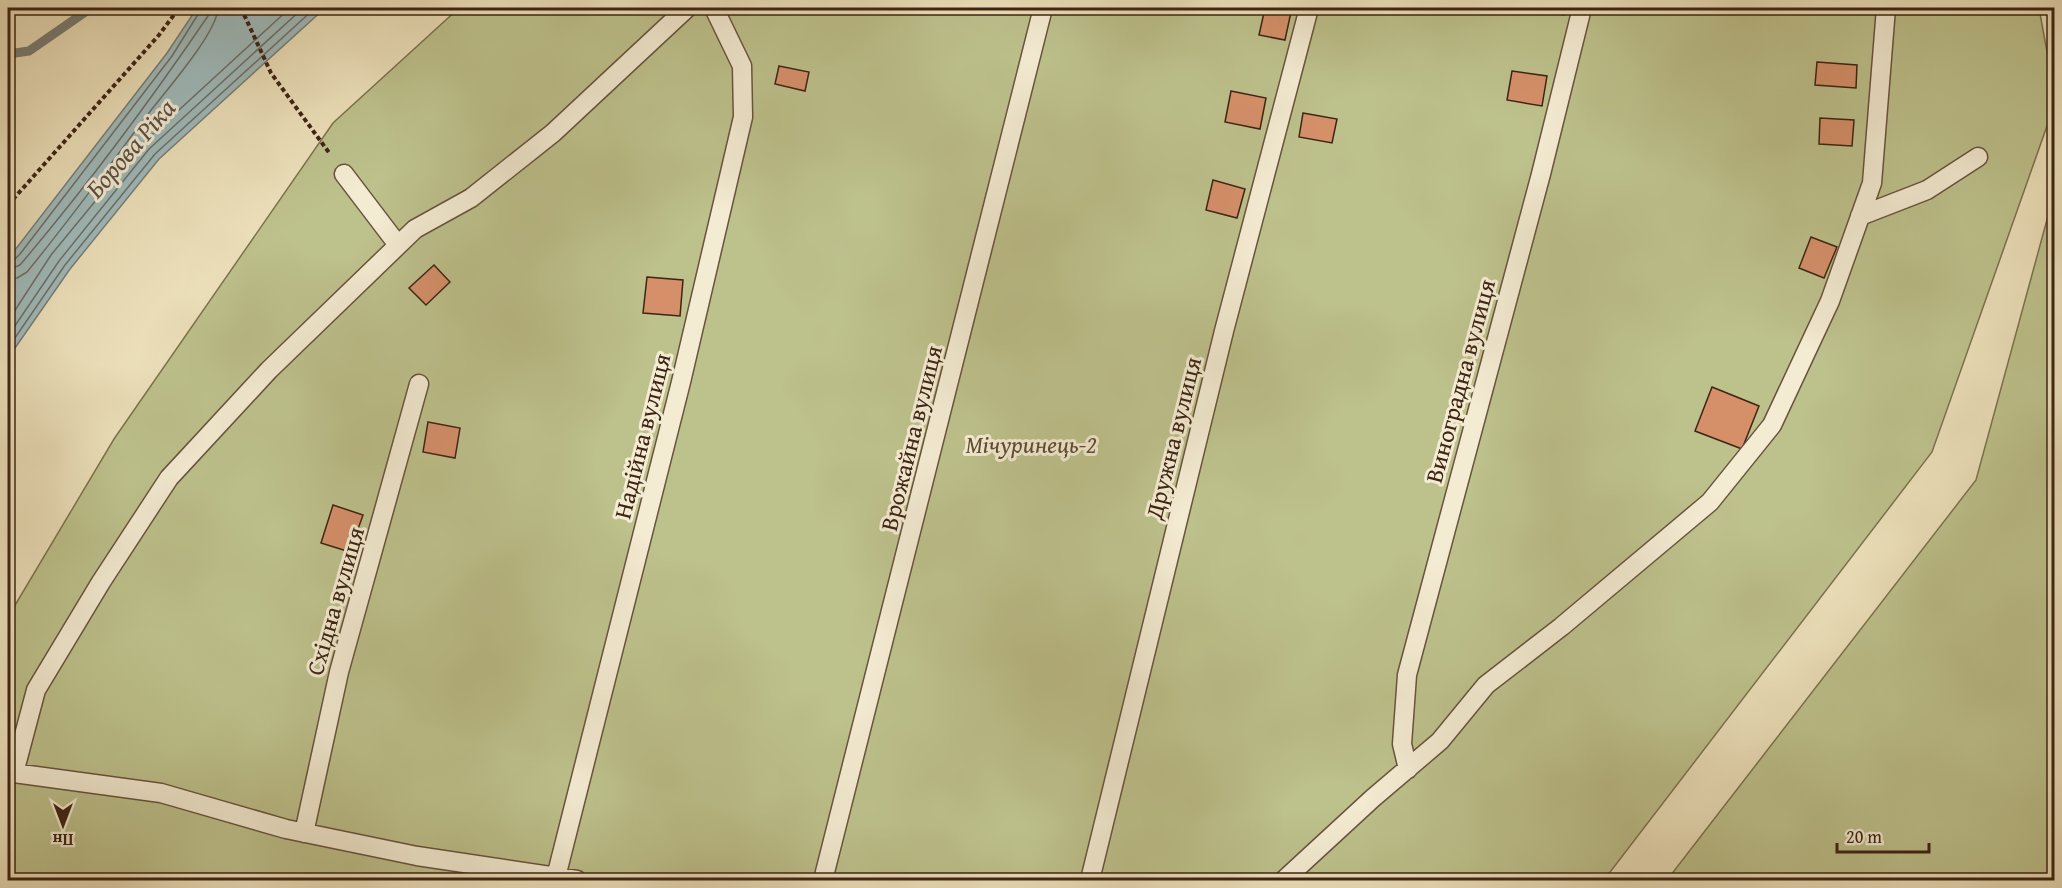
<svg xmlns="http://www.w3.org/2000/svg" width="2062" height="888" font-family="'Gentium Book Plus',serif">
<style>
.green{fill:#bdc18c;stroke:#7d7250;stroke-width:1.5}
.water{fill:#9fbabb;stroke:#787e78;stroke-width:1.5}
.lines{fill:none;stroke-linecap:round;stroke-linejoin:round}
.shore{stroke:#6e6f68;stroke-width:1.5}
.stream{stroke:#787e78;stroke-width:9}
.building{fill:#d5906a;stroke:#3d2414;stroke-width:1.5}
.service-casing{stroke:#69533e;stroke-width:21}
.path{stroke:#3d2414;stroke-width:4;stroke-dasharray:4.5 3;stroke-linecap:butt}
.service{stroke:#f3ebd2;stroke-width:18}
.labels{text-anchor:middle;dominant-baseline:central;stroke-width:6;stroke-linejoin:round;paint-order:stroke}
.street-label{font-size:24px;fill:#3d2414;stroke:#f3ebd2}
.park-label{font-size:24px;font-style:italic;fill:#5d4b32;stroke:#f3ebd2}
.water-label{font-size:26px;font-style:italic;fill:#5a5146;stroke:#f3ebd2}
</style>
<rect width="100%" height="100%" fill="#ece0ba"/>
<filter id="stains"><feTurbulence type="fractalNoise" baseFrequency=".00333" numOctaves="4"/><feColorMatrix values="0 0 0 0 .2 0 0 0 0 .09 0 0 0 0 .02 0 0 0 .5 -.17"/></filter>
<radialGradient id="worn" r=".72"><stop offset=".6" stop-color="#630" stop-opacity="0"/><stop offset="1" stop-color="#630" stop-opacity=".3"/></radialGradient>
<path class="green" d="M459,8H2039L2054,90V106L1932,452L1604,880H8V617L114,439L333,123Z
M2054,194V880H1667L1976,480Z"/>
<path class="water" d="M197,8H325L159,159L70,269L8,358V259L167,53Z"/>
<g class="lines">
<path class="shore" d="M8,263L13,261L20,254L172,56L202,8
M8,270L20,265C87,186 150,101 208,16L209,8
M8,279L17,278L27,272C68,222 106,170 145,118C162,95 217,34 218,8
M8,321L51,255L143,143L290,8
M8,336L59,261L149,149L303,8
M8,348L65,265L155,154L315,8"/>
<path class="stream" d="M8,54L29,51L91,8"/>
</g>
<path class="building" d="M1265,8L1291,12L1285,40L1259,35Z
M1534,8H1566L1564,15L1534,10Z
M1817,62L1857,65L1856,88L1815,85Z
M779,66L809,72L805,91L775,84Z
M1512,71L1547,76L1542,106L1507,100Z
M1231,91L1266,98L1260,129L1225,122Z
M1303,113L1337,119L1332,143L1299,137Z
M1820,118L1854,120L1852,146L1819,144Z
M1213,180L1245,189L1237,218L1206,210Z
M1811,237L1837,247L1824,278L1799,268Z
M434,265L450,282L426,305L409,288Z
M647,277L683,280L680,316L643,313Z
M1712,387L1759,406L1742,449L1695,431Z
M428,422L460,428L455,458L423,452Z
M333,505L363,515L350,552L321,543Z"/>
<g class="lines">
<defs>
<path id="service" d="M344,174L398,245
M1860,216L1927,190L1978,157
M1408,769L1402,744L1407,675L1541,174L1582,8
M304,833L339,672L419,384
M556,877L681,382L743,117L742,66L714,8
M577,880L417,856L286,829L161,793L14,773L36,690L101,582L169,478L269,370L415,229L471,198L553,133L687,8
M823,880L1043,8
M1090,880L1224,331L1309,8
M1284,880L1373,798L1440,741L1486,685L1561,627L1710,502L1772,425L1830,301L1872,183L1886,8"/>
</defs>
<use href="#service" class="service-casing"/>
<path class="path" d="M241,8L271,73L330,154
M8,205L159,35L179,8"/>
<use href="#service" class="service"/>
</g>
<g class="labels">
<g class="street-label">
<text transform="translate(1460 381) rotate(-75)">Виноградна вулиця</text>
<text transform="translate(642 436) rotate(-76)">Надійна вулиця</text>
<text transform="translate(911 438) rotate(-76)">Врожайна вулиця</text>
<text transform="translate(1173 438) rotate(-76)">Дружна вулиця</text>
<text transform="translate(335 601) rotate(-74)">Східна вулиця</text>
</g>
<g class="park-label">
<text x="1031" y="444">Мічуринець-2</text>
</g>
<g class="water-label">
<text transform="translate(130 148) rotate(-49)">Борова Ріка</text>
</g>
</g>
<rect width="2062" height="888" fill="none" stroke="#ece0ba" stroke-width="30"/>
<rect x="9" y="9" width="2044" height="870" fill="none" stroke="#3d2414" stroke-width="3"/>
<rect x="15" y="15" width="2032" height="858" fill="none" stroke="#3d2414" stroke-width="1.5"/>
<g transform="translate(63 825) rotate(180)" stroke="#f3ebd2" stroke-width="4.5" paint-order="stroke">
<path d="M0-4.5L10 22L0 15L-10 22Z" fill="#3d2414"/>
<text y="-9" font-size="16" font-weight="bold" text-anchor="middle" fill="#3d2414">Пн</text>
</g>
<path d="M1837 843v9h92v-9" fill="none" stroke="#3d2414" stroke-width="3"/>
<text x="1846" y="843" font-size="18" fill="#3d2414" stroke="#f3ebd2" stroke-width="4.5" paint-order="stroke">20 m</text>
<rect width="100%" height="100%" filter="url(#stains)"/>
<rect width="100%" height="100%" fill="url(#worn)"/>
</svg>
